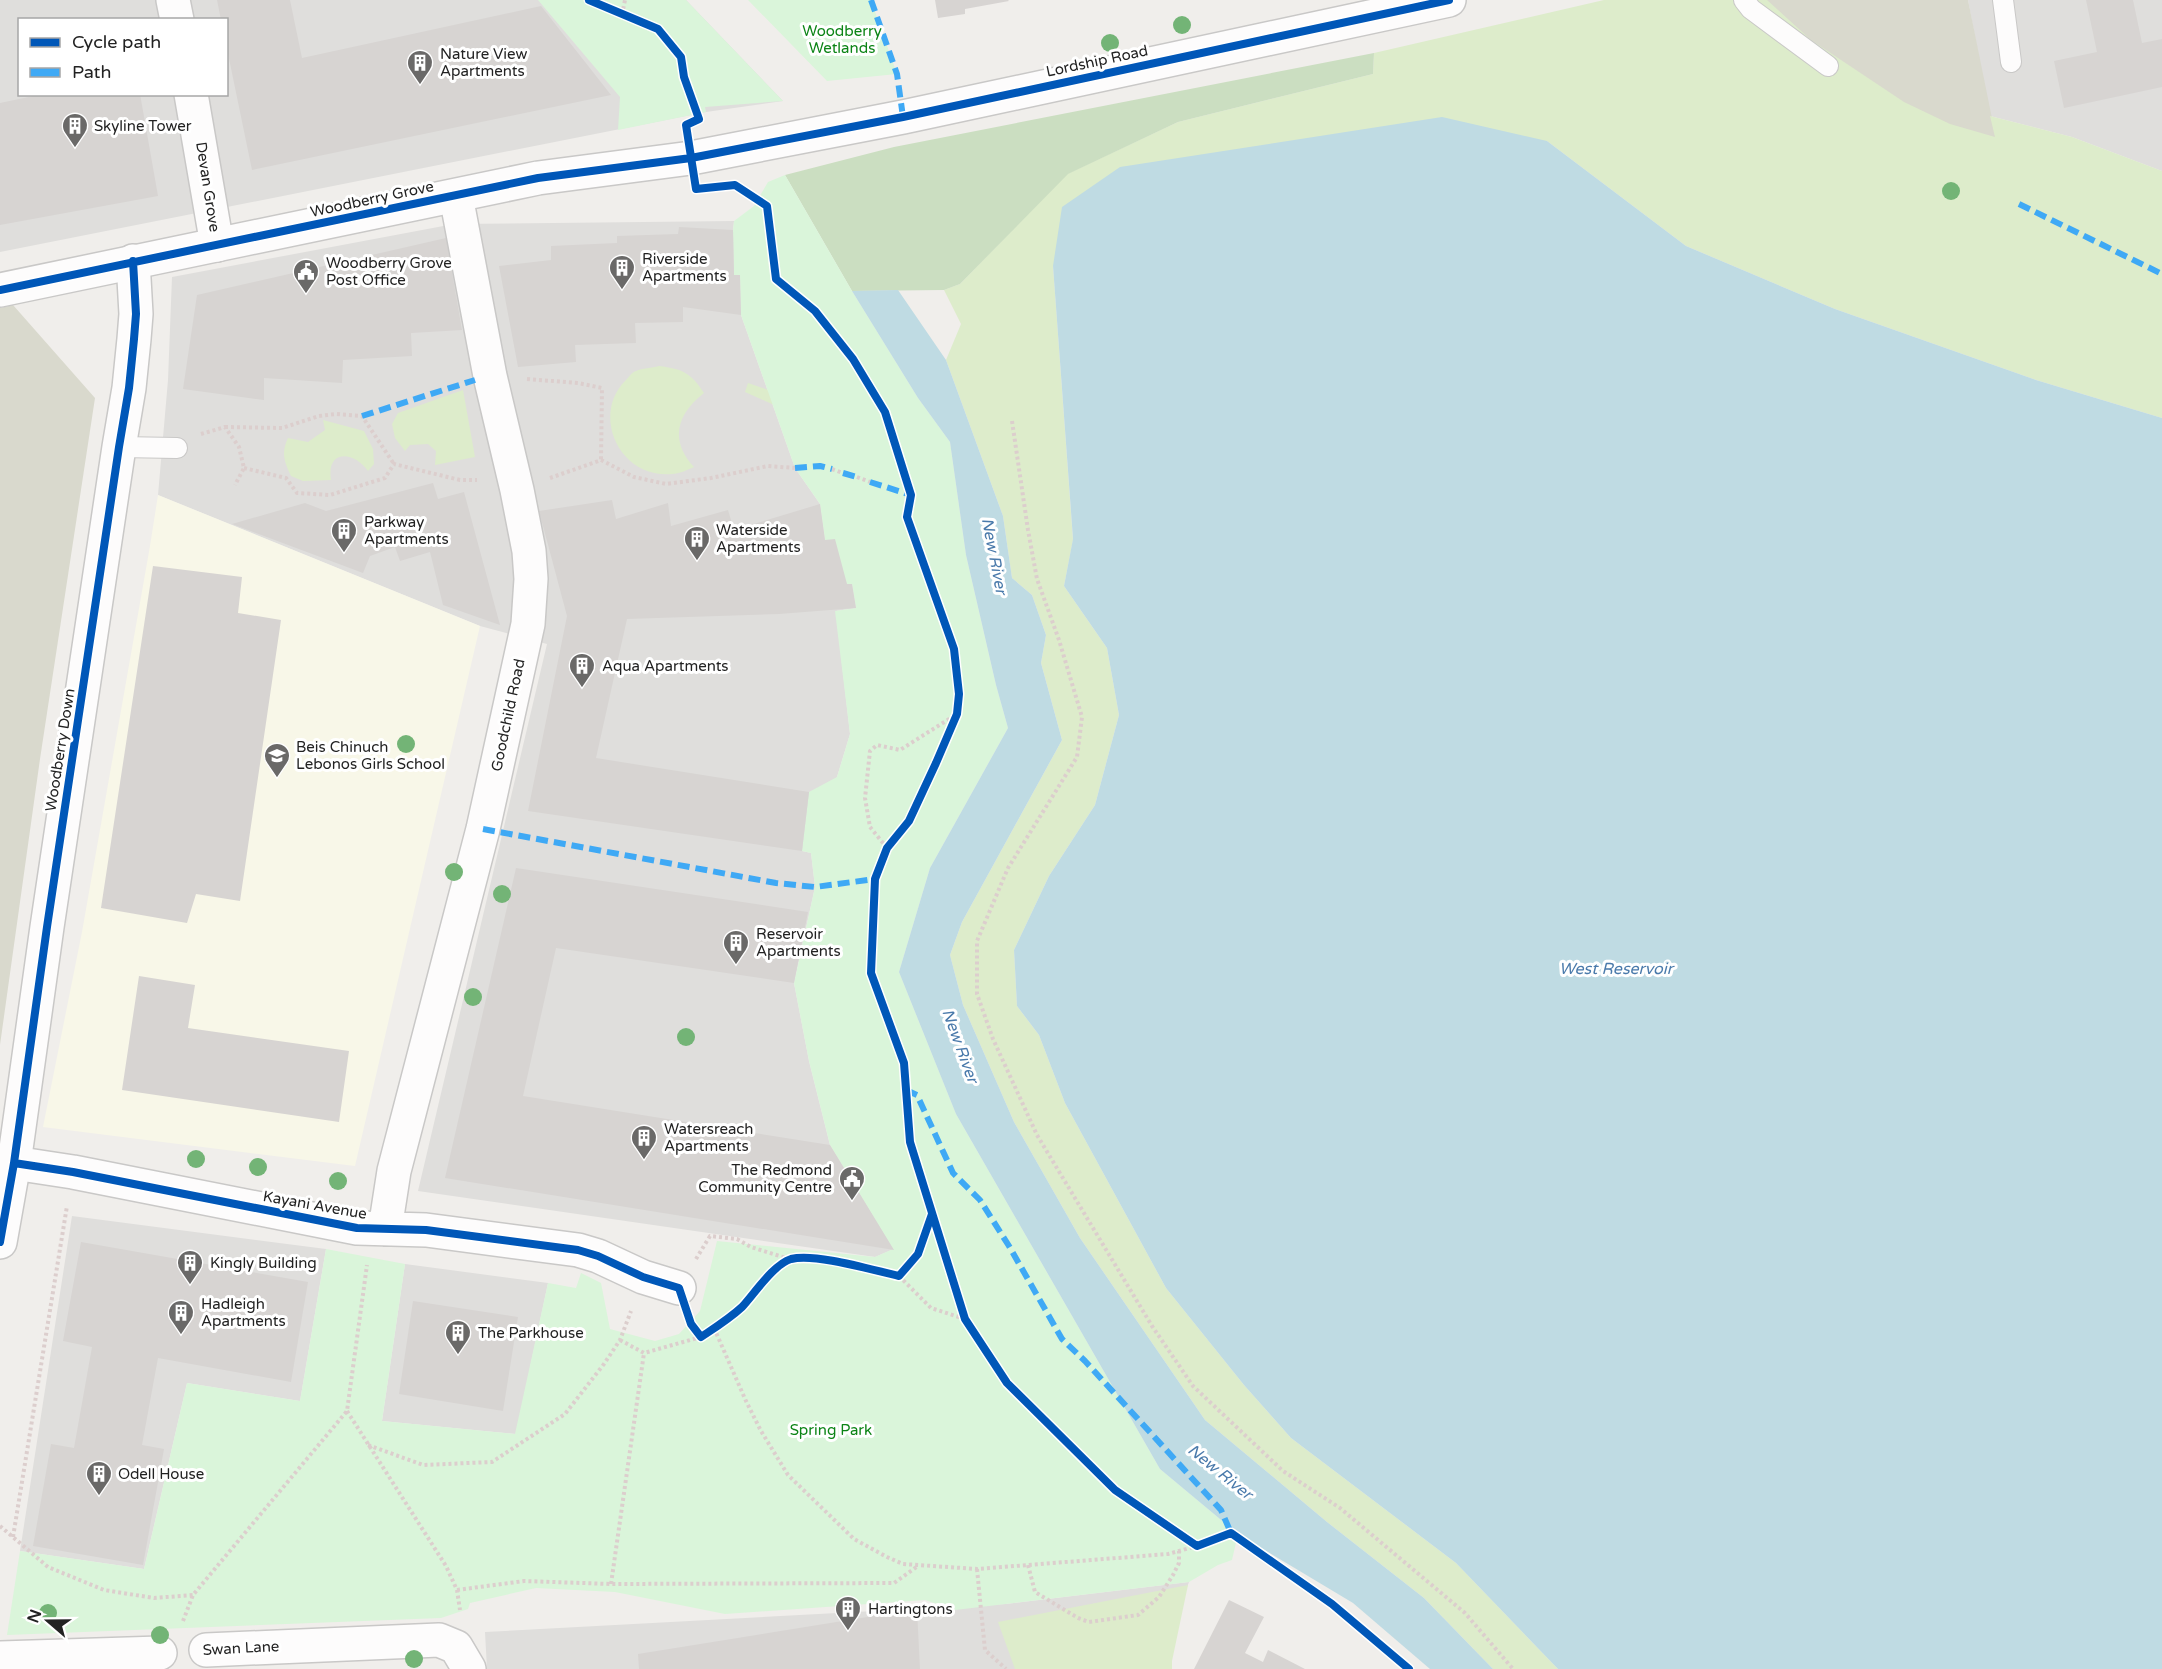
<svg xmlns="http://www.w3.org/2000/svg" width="2162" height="1669" font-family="'Varela Round',sans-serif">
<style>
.residential{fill:#dfdedc;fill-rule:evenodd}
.education{fill:#f8f7e8}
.construction{fill:#d9d9cd}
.grass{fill:#ddeccb}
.forest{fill:#cbdec1}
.park{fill:#daf5da}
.water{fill:#bfdbe3}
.building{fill:#d7d4d2}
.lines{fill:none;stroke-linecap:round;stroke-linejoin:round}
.service-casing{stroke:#c9c8c7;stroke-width:22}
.minor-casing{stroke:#c9c8c7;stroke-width:36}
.tertiary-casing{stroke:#c9c8c7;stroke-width:36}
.path{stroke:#dccecd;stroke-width:4;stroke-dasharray:3 3;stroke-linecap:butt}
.service{stroke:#fdfcfc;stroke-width:20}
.minor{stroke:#fdfcfc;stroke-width:33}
.tertiary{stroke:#fdfcfc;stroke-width:33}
.quiet{stroke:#3fa9f5;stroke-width:6;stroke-dasharray:12 6;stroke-linecap:butt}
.cycleway-casing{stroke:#fff;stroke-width:11}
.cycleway{stroke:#0057b8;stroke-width:8}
.tree{fill:#73b476}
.labels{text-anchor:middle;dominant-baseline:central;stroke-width:6;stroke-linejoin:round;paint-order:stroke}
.park-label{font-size:15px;fill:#0c8416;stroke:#fff}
.poi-label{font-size:15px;fill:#222;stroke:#fff;text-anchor:start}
.street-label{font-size:15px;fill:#222;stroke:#fff}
.water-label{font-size:16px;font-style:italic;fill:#4a7aab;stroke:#fff}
</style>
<rect width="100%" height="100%" fill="#f0eeeb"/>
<path class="residential" d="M0,0H686L783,101L706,112L0,252ZM20,20H226V94H20Z
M1968,0H2162V171L2072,137L1990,116Z
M734,221L733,230L740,275L741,315L795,468L820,504L825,540L852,584L856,608L836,611L850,734L837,777L802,851L811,853L815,887L794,983L809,1061L830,1145L894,1249L875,1257L418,1191L547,644L480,626L158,495L168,380L172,277L454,224Z
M72,1216L326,1249L300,1401L187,1383L144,1569L20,1551Z
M405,1264L548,1283L516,1434L382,1421Z
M1189,1582L1164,1648L1163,1669H487L485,1632L1006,1604Z"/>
<path class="education" d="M158,495L480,626L355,1166L43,1127L82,932L150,546Z"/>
<path class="construction" d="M1676,0H1968L1996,138L1933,139Z
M13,305L95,398L40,759L0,1045V308Z"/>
<path class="grass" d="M1604,0H1767L1811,40L1904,102L1950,124L1995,137L1990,116L2072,137L2162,171V418L2036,380L1835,309L1686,246L1547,141L1053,266L1073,540L1064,586L1107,648L1119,715L1095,805L1049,876L1014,950L1017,1006L1039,1035L1065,1103L1166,1288L1244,1385L1291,1438L1456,1563L1558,1669H1493L1424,1598L1327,1522L1205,1420L1080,1238L1014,1122L963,1005L950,955L962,922L1062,740L1041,663L1046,635L1032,595L1012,578L1003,516L946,360L961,324L944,290L960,284L1067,174L1178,122L1373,74L1374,53Z
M659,366C683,369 691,373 704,393C677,414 669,440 694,467C687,470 679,474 672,474C620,479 590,415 626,380C629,377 632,372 636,371C642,368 652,368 659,366Z
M748,383L774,392L783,409L745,392Z
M463,390L475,457L435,465L436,451L428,444L410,445L405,451L395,438L392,424L398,413Z
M323,420L364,431L373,449L374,464L368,471C354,451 326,449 331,480L303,481L291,476C284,461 281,453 288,438L308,442L325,430Z
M1188,1585L1172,1661V1669H1015L998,1622Z"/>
<path class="forest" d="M1374,53L1373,74L1178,122L1068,174L960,284L944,290L852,291L785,175L894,147Z"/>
<path class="park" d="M538,0H686L783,101L705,107L706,112L618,130L620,97Z
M748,0H871L897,74L827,81Z
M785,175L852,291L918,398L950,442L966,555L996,685L1008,728L930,868L899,972L956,1114L1160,1469L1238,1534L1232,1560L1218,1565L1189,1582L955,1610L925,1600L725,1614L615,1592L536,1588L470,1603L468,1609L441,1618L7,1635L20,1551L144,1569L187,1383L300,1401L326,1249L405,1264L382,1421L515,1434L548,1283L576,1288L581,1273L601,1283L610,1329L655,1341L679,1334L700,1311L717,1241L875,1257L893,1249L830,1145L809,1061L794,983L815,887L811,853L802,851L809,792L837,777L850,734L835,611L856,608L852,584H847L825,540L820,504L795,468L741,315L740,276L734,275L733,230L734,221L754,206L768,182Z"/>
<path class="water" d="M1442,117L1547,141L1686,246L1835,309L2036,380L2162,418V1669H1558L1456,1563L1291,1438L1244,1385L1166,1288L1065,1103L1039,1035L1017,1006L1014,950L1049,876L1095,805L1119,715L1107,648L1064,586L1073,539L1053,266L1062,207L1120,167Z
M898,290L946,360L1003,516L1012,578L1032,595L1046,635L1041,663L1062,740L962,922L950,955L963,1005L1014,1122L1080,1238L1205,1420L1327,1522L1424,1598L1493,1669H1430L1353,1603L1238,1534L1160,1469L956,1114L899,972L930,868L1008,728L996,685L966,555L950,442L918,398L852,291Z"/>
<path class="building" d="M217,0H290L302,58L541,6L611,95L252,170L226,44V20H221Z
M935,0H1008L1009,1L965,9V14L938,18Z
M2086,0H2133L2142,43L2162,39V87L2064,108L2054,61L2097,52Z
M43,94H140L158,196L0,225V103Z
M679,227L733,230L734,275H740L741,315L683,307V322L635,323L636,343L575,345L576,362L518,367L499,266L551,260V246L617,243V236L678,234Z
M446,238L462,330L411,333L412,356L343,360L342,383L264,378V400L183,389L197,295Z
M433,483L438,499L464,492L500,625L443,605L430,552L400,561L395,547L370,556L363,573L232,524L305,503L326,511Z
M612,500L616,519L668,503L671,526L728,510L734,530L820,504L825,540L835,539L847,584H852L856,608L779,614L627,619L596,758L809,792L802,851L528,811L567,616L539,511Z
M153,566L242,577L238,613L281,620L240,901L196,894L187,923L101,908Z
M516,868L808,912L794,983L556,948L523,1096L830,1145L894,1250L445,1178Z
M139,976L195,985L188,1028L349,1051L339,1122L122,1090Z
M81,1242L308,1282L291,1382L158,1358L142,1445L164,1449L143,1565L33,1546L51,1444L74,1448L92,1347L63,1341Z
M413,1301L518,1317L503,1411L399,1394Z
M1229,1600L1264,1617L1245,1653L1263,1662L1268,1650L1305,1669H1194Z
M917,1609L920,1669H639L638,1654Z"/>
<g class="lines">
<defs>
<path id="service" d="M1744,0L1751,9L1828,66
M2003,0L2011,62
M119,447L177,448"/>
<path id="minor" d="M173,0L177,20
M191,94L217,245
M14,1163L73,1172L357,1228L426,1230L578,1250L598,1256L643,1277L679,1288
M385,1229L394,1171L483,829L528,624L531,579L529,551L517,490L490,376L456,196
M0,1242L14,1163L47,927L119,447L129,388L134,339L136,314L133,261
M206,1650L439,1640L456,1647L469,1669
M0,1658L160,1653"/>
<path id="tertiary" d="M0,290L538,178L691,158L903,117L1449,0"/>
</defs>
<use href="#service" class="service-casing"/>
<use href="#minor" class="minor-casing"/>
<use href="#tertiary" class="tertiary-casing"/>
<path class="path" d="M622,15L625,0
M527,379L578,383L602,388L601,460
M1012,421L1028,530L1037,579L1059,640L1082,717L1077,757L1008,868L977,941V994L993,1039L1037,1135L1152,1326L1193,1386L1283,1471L1340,1508L1465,1613L1513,1669
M225,427L282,428L319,416L336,414L362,416L394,464
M201,434L225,427L239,447L244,468L235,485
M244,468L286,478L297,493L330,495L385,478L394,464L460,480H477
M832,469L843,473
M857,477L870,482
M550,478L601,460L634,477L666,484L711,478L768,466L795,468
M887,848L870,827L865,798L870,751L877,745L900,750L957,714
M696,1259L710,1236L737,1239L751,1247L789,1259
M899,1276L931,1308L965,1319
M714,1328L746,1401L761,1431L788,1475L854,1539L887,1557L903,1564L977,1569L1168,1554L1197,1546
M620,1340L644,1353L701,1337
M347,1411L446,1566L457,1590L460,1610
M368,1445L423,1465L492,1462L565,1414L604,1364L620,1340L631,1311
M0,1526L48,1567L104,1590L154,1598L193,1595
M13,1537L67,1206
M1028,1565L1035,1592L1078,1618L1089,1622L1138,1615L1159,1597L1173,1575L1179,1563V1551
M977,1569L985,1650L1006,1669
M611,1584L644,1353
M457,1590L524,1581L611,1584L894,1583L918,1566
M183,1621L193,1595L347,1411L367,1265"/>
<use href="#service" class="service"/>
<use href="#minor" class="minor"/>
<use href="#tertiary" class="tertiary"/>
<path class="quiet" d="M871,0L897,74L903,117
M2019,204L2162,274
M362,416L475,380
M795,468L820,466L832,469
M843,473L857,477
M870,482L911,495
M483,829L776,883L815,887L875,879
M906,1090L917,1095L953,1173L980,1200L1009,1246L1062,1339L1085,1361L1221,1510L1231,1533"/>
<defs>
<path id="cycleway" d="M589,0L658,29L681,57L684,77L699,119L686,125L696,189L735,185L767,206L776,279L815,311L853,359L885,412L911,495L907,517L954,649L959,694L957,714L936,763L909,821L887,848L875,879L871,973L904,1063L910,1142L965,1319L1007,1383L1115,1490L1197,1546L1231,1533L1332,1604L1409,1669
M0,290L538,178L691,158L903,117L1449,0
M14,1163L73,1172L357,1228L426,1230L578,1250L598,1256L643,1277L679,1288L691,1324L701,1337C716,1327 729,1319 742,1307C754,1294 774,1264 791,1259C816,1253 872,1270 899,1276L918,1254L932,1214
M0,1242L14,1163L47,927L119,447L129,388L134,339L136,314L133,261"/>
</defs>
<use href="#cycleway" class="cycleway-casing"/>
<use href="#cycleway" class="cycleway"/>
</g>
<g class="tree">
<circle cx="1182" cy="25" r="9"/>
<circle cx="1110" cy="43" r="9"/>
<circle cx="1951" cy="191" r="9"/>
<circle cx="406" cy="744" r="9"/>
<circle cx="454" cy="872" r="9"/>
<circle cx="502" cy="894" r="9"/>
<circle cx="473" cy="997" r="9"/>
<circle cx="686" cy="1037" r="9"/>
<circle cx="196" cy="1159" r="9"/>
<circle cx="258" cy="1167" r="9"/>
<circle cx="338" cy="1181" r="9"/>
<circle cx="48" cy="1613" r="9"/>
<circle cx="160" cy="1635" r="9"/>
<circle cx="414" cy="1659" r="9"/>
</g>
<defs>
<symbol id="building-pin" viewBox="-11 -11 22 30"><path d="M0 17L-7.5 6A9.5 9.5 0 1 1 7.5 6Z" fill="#6a6968" stroke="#fff"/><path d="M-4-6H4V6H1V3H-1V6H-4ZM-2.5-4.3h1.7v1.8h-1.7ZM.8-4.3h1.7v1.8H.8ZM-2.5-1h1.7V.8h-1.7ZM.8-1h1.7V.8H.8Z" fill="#fff"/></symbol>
<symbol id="civic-pin" viewBox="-11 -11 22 30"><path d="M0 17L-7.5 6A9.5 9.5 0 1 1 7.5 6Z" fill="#6a6968" stroke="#fff"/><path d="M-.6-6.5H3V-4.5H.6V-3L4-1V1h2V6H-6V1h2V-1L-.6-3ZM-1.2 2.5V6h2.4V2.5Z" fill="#fff"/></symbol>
<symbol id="school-pin" viewBox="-11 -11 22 30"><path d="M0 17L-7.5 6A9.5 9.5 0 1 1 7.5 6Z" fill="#6a6968" stroke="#fff"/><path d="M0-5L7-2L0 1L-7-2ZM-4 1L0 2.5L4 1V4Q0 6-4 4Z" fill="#fff"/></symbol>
</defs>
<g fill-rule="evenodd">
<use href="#building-pin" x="405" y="48" width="30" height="40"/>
<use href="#building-pin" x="60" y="111" width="30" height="40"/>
<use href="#building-pin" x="607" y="253" width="30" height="40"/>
<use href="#civic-pin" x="291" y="257" width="30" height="40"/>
<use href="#building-pin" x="329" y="516" width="30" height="40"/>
<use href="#building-pin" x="682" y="524" width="30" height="40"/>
<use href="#building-pin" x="567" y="651" width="30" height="40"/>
<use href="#school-pin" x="262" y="741" width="30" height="40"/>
<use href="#building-pin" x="721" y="928" width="30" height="40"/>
<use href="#building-pin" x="629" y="1123" width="30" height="40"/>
<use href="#civic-pin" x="837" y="1164" width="30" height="40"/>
<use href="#building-pin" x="175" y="1248" width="30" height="40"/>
<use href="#building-pin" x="166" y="1298" width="30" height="40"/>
<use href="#building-pin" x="443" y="1318" width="30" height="40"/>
<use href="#building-pin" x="84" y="1459" width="30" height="40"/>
<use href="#building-pin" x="833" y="1594" width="30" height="40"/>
</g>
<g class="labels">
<g class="park-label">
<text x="842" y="31">Woodberry<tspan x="842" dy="17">Wetlands</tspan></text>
<text x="831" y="1430">Spring Park</text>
</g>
<g class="poi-label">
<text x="440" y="54">Nature View<tspan x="440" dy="17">Apartments</tspan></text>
<text x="94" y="126">Skyline Tower</text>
<text x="642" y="259">Riverside<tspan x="642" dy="17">Apartments</tspan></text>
<text x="326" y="263">Woodberry Grove<tspan x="326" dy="17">Post Office</tspan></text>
<text x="364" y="522">Parkway<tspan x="364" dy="17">Apartments</tspan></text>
<text x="716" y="530">Waterside<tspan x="716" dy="17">Apartments</tspan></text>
<text x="602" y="666">Aqua Apartments</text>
<text x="296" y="747">Beis Chinuch<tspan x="296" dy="17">Lebonos Girls School</tspan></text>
<text x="756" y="934">Reservoir<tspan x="756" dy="17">Apartments</tspan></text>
<text x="664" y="1129">Watersreach<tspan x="664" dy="17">Apartments</tspan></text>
<text x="832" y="1170" text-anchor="end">The Redmond<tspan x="832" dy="17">Community Centre</tspan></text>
<text x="210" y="1263">Kingly Building</text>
<text x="201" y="1304">Hadleigh<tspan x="201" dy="17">Apartments</tspan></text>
<text x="478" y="1333">The Parkhouse</text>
<text x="118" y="1474">Odell House</text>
<text x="868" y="1609">Hartingtons</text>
</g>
<g class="street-label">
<text transform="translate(1097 61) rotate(-12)">Lordship Road</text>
<text transform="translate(208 187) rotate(81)">Devan Grove</text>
<text transform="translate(372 199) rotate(-12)">Woodberry Grove</text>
<text transform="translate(508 715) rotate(-78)">Goodchild Road</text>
<text transform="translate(60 750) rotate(-81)">Woodberry Down</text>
<text transform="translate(315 1205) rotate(10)">Kayani Avenue</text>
<text transform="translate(241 1648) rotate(-3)">Swan Lane</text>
</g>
<g class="water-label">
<text transform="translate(994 556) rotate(79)">New River</text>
<text x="1616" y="969">West Reservoir</text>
<text transform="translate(960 1046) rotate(70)">New River</text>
<text transform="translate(1220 1472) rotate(39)">New River</text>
</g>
</g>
<rect x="18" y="18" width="210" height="78" fill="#ffffff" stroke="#a7a7a7" stroke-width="1.5"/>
<rect x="30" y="38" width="30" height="9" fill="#0057b8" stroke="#a7a7a7" stroke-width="1.5"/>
<text x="72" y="48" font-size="18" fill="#222222">Cycle path</text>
<rect x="30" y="68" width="30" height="9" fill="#3fa9f5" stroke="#a7a7a7" stroke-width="1.5"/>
<text x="72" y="78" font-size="18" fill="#222222">Path</text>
<g transform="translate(48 1621) rotate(290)" stroke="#ffffff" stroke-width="4.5" paint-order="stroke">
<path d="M0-4.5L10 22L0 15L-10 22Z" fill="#222222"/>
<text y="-9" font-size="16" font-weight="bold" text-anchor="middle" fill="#222222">N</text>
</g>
</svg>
